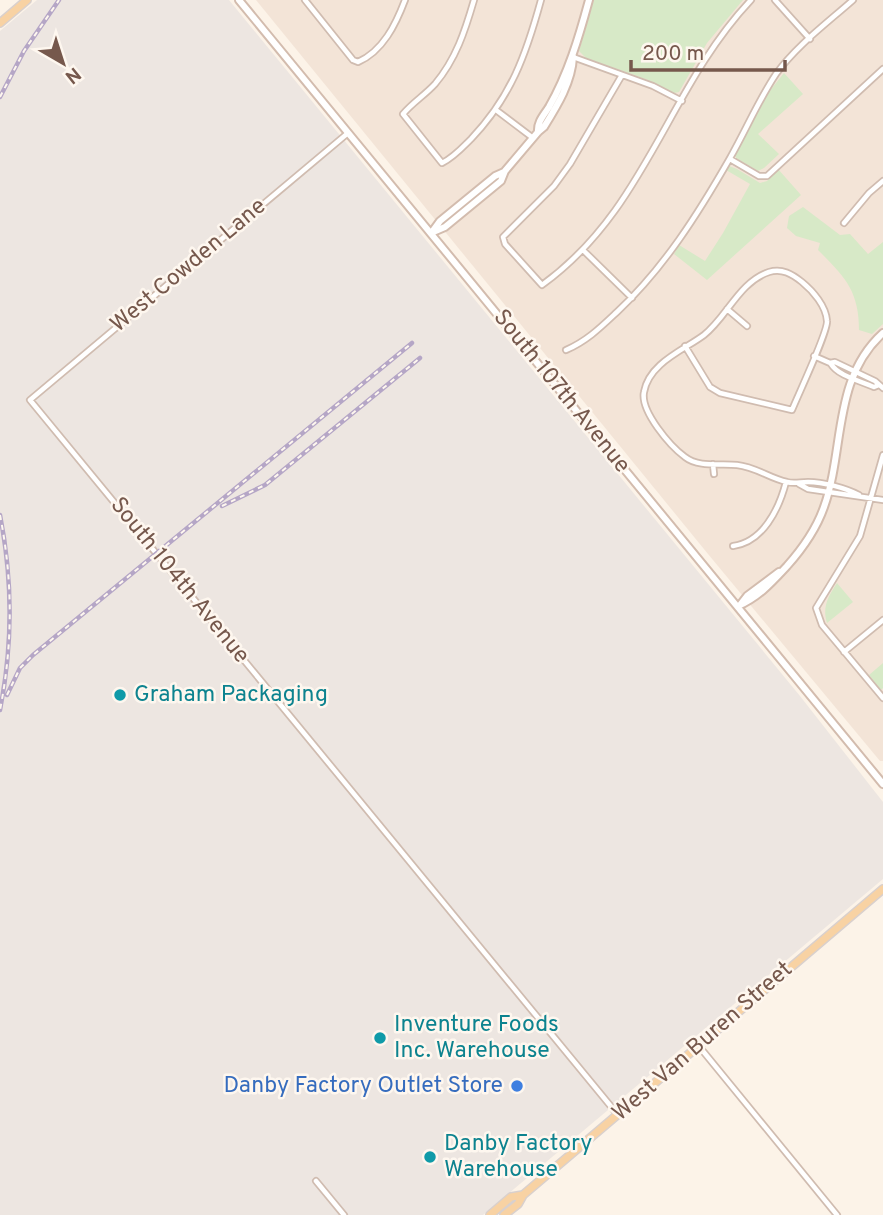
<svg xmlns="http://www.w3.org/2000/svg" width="883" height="1215" font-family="Overpass,sans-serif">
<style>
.residential{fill:#f3e4d7}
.industrial{fill:#ede6e1}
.green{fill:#d7e9c7}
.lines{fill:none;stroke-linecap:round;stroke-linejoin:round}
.street-casing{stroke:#d0bcb0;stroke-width:8}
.secondary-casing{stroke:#d3bcae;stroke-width:10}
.primary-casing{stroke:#d9d0cd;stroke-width:10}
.street{stroke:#fff;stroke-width:4.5}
.secondary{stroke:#fff;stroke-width:6}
.primary{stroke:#f8d2a3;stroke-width:7}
.rail-casing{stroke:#b5a6c6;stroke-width:4.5}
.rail{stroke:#fef7ef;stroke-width:2;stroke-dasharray:5;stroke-linecap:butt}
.culture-dot{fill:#0f9aa8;stroke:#fef7ef;stroke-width:2.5}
.shop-dot{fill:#3f7fe0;stroke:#fef7ef;stroke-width:2.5}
.labels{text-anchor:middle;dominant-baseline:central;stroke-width:5;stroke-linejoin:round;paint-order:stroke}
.street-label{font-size:23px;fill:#76584c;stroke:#fef7ef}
.culture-label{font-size:23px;fill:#0d838f;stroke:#fef7ef;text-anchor:start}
.shop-label{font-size:23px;fill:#366cbe;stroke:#fef7ef;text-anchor:end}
</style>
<rect width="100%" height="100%" fill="#fcf3e8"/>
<path class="residential" d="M256,0H883V761H880L708,554Z"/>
<path class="industrial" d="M37,0H229L800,696L883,802V879L483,1215H0V31Z"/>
<path class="green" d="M594,0H743L707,43L679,92L674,93L648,80L586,58L579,51Z
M784,73L803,94L758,134L779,154L764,168L758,171L736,158L735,155L768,93Z
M729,166L737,169L760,183L767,181L778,169L801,195L707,280L674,254L679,245L705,261L723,233L750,184L726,170Z
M803,207L840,235L850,234L868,254L883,242V324L872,334L859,330C859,291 845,277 818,250L820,243L796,236L787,228L789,216Z
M837,583L853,602L827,623C822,607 828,597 837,583Z
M883,663V688L881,690L869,675Z"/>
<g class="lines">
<defs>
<path id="street" d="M305,0L353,60L358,62C383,51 396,24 405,0
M474,0C465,31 456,59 435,84C425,95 412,103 403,114L442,163C453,158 463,147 471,139C511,97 526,55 541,0
M775,0L810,39
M573,57L653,86L682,101
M622,75L570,164L554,186L503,237L505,244L542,285C647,209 667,89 751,0
M496,110L533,138
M348,133L30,400L618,1115
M730,159L759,176H767L883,69
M844,223L869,193L883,181
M583,250L632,298
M727,309L747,326
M685,346L710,387L720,393L792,410C798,395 828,332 827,321C826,306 813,291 802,282C792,274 782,268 769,272C739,282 727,317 704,335C684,350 649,363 644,392C640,411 670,446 685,457C699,468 721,463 737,465C756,467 769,478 787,482C794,484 800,482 808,482C823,482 846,488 859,495
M566,350C587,341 601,327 617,312C664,268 698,214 730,158C746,130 758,101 776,74C796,46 827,23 853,0
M814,356L830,363L835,362L875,381L883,388
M831,364C838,376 861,381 874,387L879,385
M883,455L860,536L816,608L822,625L883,698
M713,464L714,474
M799,484L808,489L883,500
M733,546C763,542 779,509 786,482
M844,652L883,620
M698,1045L837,1215
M316,1181L344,1215"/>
<path id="secondary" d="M239,0L883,784
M538,132C537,122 544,115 549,107C568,74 579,37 589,0
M432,232L440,221L495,176L504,172
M431,233L445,227L501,181L505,171L538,132L544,127C557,106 572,82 573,57
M740,605L747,596L779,572
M738,606C759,597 772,582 787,566C803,548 816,530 824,507C845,449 832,379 883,333"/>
<path id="primary" d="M0,23L27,0
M490,1215L511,1197L523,1195
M504,1215L518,1204L523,1195L883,889"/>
</defs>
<use href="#street" class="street-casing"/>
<use href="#secondary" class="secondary-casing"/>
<use href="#primary" class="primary-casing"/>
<use href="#street" class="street"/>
<use href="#secondary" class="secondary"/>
<use href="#primary" class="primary"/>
<defs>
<path id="rail" d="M0,97L24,51L59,0
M222,506L265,485L420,358
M0,515C13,581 13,644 0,710
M7,695L20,668L33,655L412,343"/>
</defs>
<use href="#rail" class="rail-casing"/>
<use href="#rail" class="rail"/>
</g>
<g class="culture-dot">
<circle cx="120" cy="695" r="7"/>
<circle cx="380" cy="1038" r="7"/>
<circle cx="430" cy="1157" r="7"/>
</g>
<circle class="shop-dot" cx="517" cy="1086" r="7"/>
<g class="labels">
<g class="street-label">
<text transform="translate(189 266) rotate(-40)">West Cowden Lane</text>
<text transform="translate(561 392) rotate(51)">South 107th Avenue</text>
<text transform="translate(179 581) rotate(51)">South 104th Avenue</text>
<text transform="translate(703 1042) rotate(-41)">West Van Buren Street</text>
</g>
<g class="culture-label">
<text x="134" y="695">Graham Packaging</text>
<text x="394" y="1025">Inventure Foods<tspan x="394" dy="26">Inc. Warehouse</tspan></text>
<text x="444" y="1144">Danby Factory<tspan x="444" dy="26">Warehouse</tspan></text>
</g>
<g class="shop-label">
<text x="503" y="1086">Danby Factory Outlet Store</text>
</g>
</g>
<g transform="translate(63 63) rotate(141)" stroke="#fef7ef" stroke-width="5" paint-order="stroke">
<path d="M0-5L12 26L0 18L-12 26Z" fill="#76584c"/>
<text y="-10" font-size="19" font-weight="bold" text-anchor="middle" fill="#76584c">N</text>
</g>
<path d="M631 60v10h154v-10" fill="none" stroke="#76584c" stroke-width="3.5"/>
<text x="642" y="60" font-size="21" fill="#76584c" stroke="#fef7ef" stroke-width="5" paint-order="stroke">200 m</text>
</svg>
